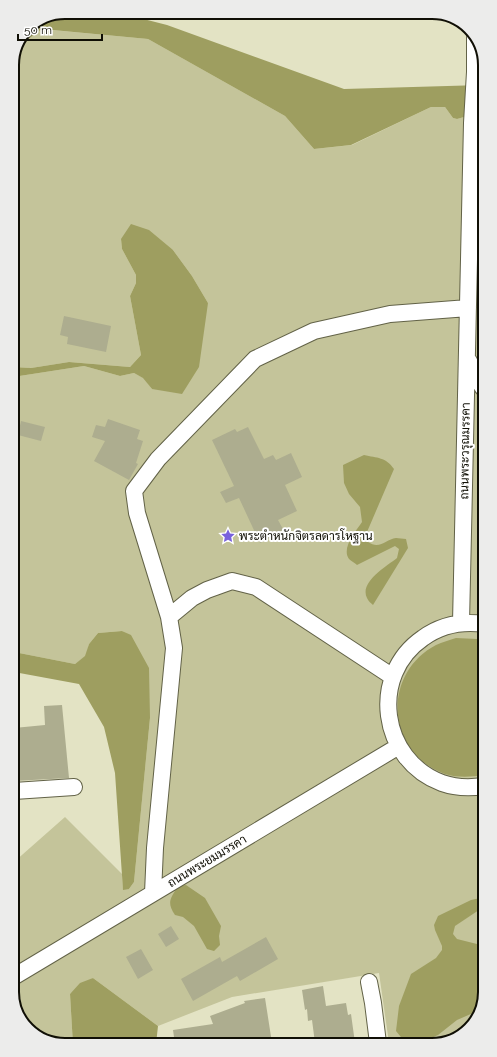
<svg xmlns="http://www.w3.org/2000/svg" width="497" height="1057" font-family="Raleway,Sarabun,sans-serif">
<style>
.green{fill:#c4c49a}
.water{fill:#9e9e60}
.building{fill:#adad8f}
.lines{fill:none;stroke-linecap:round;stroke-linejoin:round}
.minor-casing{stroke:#626247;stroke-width:18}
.minor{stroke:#fff;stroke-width:16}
.labels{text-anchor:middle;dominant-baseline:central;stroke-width:4;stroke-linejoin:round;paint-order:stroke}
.street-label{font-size:12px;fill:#100f05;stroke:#fff}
.poi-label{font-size:12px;fill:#100f05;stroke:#fff;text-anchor:start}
.rim{fill:none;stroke:#100f05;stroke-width:2}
</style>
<rect width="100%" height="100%" fill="#e3e3c4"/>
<path class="green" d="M41,29L148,39L285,116L314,149L352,145L431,107H445L453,118L457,119L482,112L485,995L474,1024L449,1042L389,1043L379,973L232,997L158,1026L93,978L70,994L73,1045H61L33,1034L15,1009L14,862L65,817L122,874L123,889H129L134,882L150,718L131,636L122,631L98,633L89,644L86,656L75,664L14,652L13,377L84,366L120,376L134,373L144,378L152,389L208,303L192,276L173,250L121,239L122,249L136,275V283L130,296L141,355L130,367L69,362L31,368L13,367L12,62L20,45Z"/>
<path class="water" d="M65,12H116L167,25L344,89L482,85V112L457,119L453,118L445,107H431L351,145L314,149L285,116L148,39L42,29L20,45L28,27Z
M131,224L149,230L173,250L192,276L208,303L199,367L182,394L152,389L143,378L134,373L120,376L84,366L13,377V367L31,368L69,362L130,367L141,355L130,296L136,283V275L122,249L121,239Z
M364,455C377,458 386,457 394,469L367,532L368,542C380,550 386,539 396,538C399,538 403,539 406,539L408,548L373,605C371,603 368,601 367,598C359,582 387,566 397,558L399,549L395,546L357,565C355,563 351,561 349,559C341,548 356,531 362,522L360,507L349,494L344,483L343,465Z
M122,631L131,635L149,668L150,718L134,882L129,889L123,890L115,773L104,727L79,684L14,672V652L75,664L85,656L89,644L98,633Z
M456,638L477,639L484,641V775C471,777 458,778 445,774C386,753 381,674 436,645C442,642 450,640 456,638Z
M186,885L205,898L221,926L219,936L220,945L214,951L207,949L194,926L183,917L175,915C166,902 171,898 178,886Z
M485,897V909L479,910L455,926L453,934L457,939L485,946V995L480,1010L457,1020L438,1035L422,1042H405L396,1031L399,1006L411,974L436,958L442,950V946L435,930L434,925L438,916L471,900Z
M93,978L158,1026L156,1044L73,1045L70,994L80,983Z"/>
<path class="building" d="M64,316L111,326L106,352L67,344L68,337L60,335Z
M108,419L140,430L137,439L143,441L136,463L138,464L129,480L94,461L105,441L92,437L96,425L105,427Z
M21,421L45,427L41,441L18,435Z
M248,427L264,459L273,455L276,460L291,453L302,477L285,485L297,511L278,520L284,531L260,543L239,498L226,503L220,492L234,486L212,440L235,429L237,432Z
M62,705L69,778L14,781V728L45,725L44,706Z
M171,926L179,939L166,947L158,934Z
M266,937L278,959L240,981L237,976L193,1001L181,979L220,957L222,962Z
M141,949L153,970L138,979L126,957Z
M323,986L326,1006L346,1003L348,1015L351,1014L355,1043H315L312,1020L308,1021L307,1009L305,1010L302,990Z
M265,998L272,1043L175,1044L173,1030L213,1024L210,1016L245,1003L244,1001Z"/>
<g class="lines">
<defs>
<path id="minor" d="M469,361L474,373L483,388
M169,617L192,598L207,590L232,581L256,587L393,677
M461,623L472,123L475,72V38
M484,624C462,621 441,625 423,638C369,675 380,760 442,783C456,788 470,788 484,786
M14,791L74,787
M153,893L155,848L174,648L169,617L137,513L134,491L158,459L255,359L314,331L390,314L468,308
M15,976L399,746
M369,982L373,1003L378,1043"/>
</defs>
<use href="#minor" class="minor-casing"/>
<use href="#minor" class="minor"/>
</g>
<defs>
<symbol id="sight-bare" viewBox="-9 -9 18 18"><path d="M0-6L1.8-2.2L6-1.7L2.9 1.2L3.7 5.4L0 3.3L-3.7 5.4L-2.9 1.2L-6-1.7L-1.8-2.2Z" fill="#7861dc" stroke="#fff" stroke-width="2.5" paint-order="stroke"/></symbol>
</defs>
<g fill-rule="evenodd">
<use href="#sight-bare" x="218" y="526" width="20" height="20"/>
</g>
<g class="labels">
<g class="street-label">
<text transform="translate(465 451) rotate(-89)">ถนนพระวรุณมรรคา</text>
<text transform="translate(207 861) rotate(-31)">ถนนพระยมมรรคา</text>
</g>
<g class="poi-label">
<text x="239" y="536">พระตำหนักจิตรลดารโหฐาน</text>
</g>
</g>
<path d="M0 0H497V1057H0ZM65 19H432A46 46 0 0 1 478 65V992A46 46 0 0 1 432 1038H65A46 46 0 0 1 19 992V65A46 46 0 0 1 65 19Z" fill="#ececeb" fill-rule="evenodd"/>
<path class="rim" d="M65 19H432A46 46 0 0 1 478 65V992A46 46 0 0 1 432 1038H65A46 46 0 0 1 19 992V65A46 46 0 0 1 65 19Z"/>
<path d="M18 34v6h84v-6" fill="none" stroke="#100f05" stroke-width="2"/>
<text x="24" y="34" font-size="12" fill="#100f05" stroke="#ffffff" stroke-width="3" paint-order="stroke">50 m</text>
</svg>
